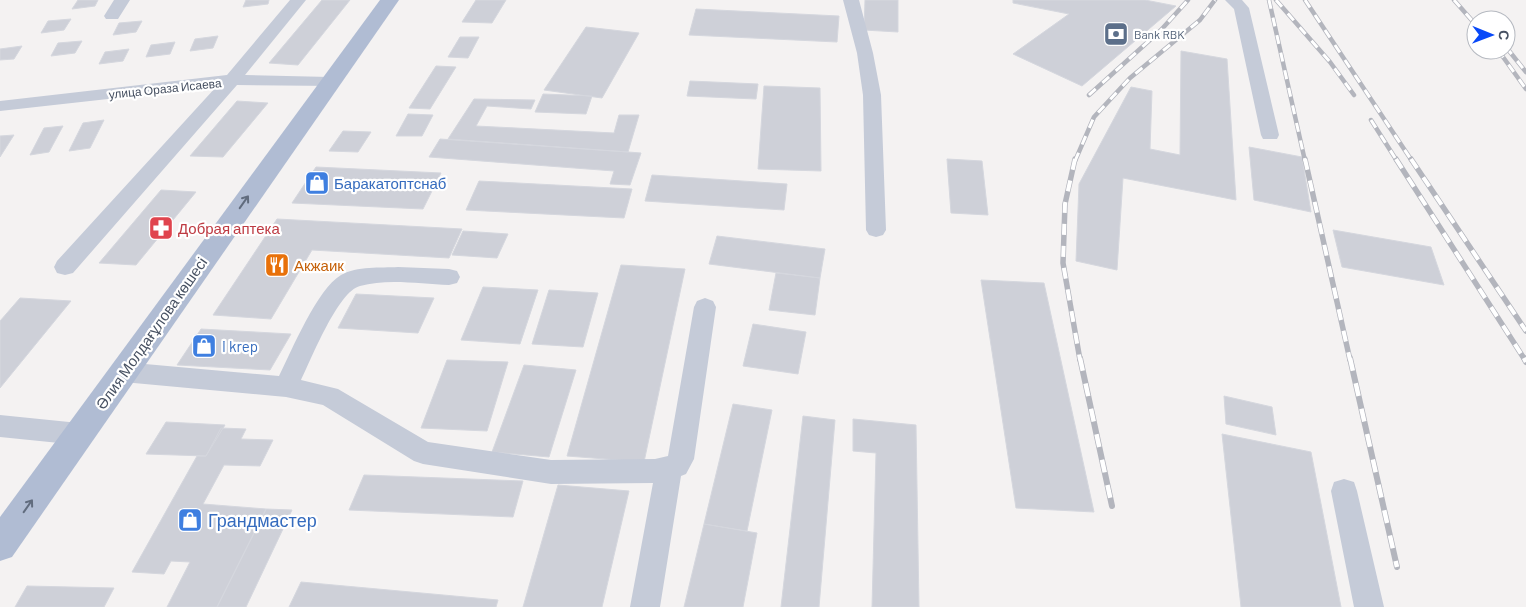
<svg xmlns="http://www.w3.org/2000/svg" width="1526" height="607" font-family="Barlow,sans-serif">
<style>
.building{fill:#ced0d8;stroke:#d5d7de}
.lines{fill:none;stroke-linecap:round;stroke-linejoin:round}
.minor{fill:#c5cbd8;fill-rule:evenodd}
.major{fill:#b0bcd3;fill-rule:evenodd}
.rail-far2-casing{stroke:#b3b5bd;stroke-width:4.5}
.rail-far1-casing{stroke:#b3b5bd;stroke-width:5.5}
.rail-casing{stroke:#b3b5bd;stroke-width:6}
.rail-far2{stroke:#fff;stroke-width:3;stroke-dasharray:9;stroke-linecap:butt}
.rail-far1{stroke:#fff;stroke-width:4;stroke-dasharray:11;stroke-linecap:butt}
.rail{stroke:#fff;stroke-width:4.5;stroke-dasharray:13;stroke-linecap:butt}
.oneway{stroke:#616c7e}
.labels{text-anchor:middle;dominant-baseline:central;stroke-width:4.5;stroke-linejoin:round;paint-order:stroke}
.far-service-label{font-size:12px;fill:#4e5e75;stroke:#fff;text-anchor:start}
.far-street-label{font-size:12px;fill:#475162;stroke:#fff}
.shop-label{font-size:15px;fill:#366cbe;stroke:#fff;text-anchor:start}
.health-label{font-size:15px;fill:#be3a42;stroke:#fff;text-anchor:start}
.food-label{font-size:15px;fill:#c56008;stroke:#fff;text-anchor:start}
.street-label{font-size:15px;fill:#475162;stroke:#fff}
.near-shop-label{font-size:18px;fill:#366cbe;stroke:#fff;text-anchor:start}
</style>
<rect width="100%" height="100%" fill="#f4f2f2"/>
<path class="building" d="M78,0H98L95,6L72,9Z
M246,0H269L268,4L243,7Z
M322,0H350L298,65L269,63Z
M476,0H506L492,23L462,22Z
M865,0H898V32L864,30Z
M1013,0H1145L1176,6L1082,86L1013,54L1069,14L1013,3Z
M696,9L839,16L837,42L689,35Z
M71,19L64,30L41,33L48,21Z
M142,21L136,32L113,35L119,23Z
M586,27L639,33L602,98L544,90Z
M218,36L213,48L190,51L195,39Z
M460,37H479L468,58L448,57Z
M82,41L75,53L51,56L58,43Z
M175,42L170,54L146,57L151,45Z
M22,46L14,59L0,60V49Z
M129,49L123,61L99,64L105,52Z
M1181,51L1227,59L1236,200L1123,178L1117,270L1076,261L1079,184L1131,87L1152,91L1150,149L1180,155Z
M436,66L456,67L430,109L409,108Z
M690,81L758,84L756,99L687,96Z
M764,86L820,88L821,171L758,169Z
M543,94L592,96L586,114L535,112Z
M474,99L535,100L531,109L487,106L476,126L614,133L619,115H639L628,152L448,139Z
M237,101L268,103L223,157L190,156Z
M408,114L433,115L422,136H396Z
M104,120L90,148L69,151L83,123Z
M63,126L49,152L30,155L44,128Z
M343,131L371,132L358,152L329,151Z
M14,135L0,157V136Z
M440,139L628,152L641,153L630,185L610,184L614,171L429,157Z
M1249,147L1302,157L1311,212L1254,200Z
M947,159L982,161L988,215L951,213Z
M316,167L441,173L423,209L292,203Z
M652,175L787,184L784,210L645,201Z
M479,181L632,189L624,218L466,210Z
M161,190L196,192L136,265L99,263Z
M277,219L462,229L449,258L312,250L271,319L213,315Z
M1333,230L1431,247L1444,285L1342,267Z
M463,231L508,234L497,258L452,255Z
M717,236L825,249L820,278L709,264Z
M621,265L685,269L644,462L567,456Z
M776,273L820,278L815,315L769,310Z
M981,280L1044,283L1094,512L1016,508Z
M483,287L538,290L520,344L461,340Z
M549,290L598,293L583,347L532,344Z
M356,294L434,298L418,333L338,328Z
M20,298L71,301L0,388V321Z
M753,324L806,332L798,374L743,366Z
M201,329L291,334L270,370L177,365Z
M447,360L508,362L487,431L421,428Z
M524,365L576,370L549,457L492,452Z
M1224,396L1272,407L1276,435L1226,424Z
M733,404L772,410L747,531L704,524Z
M803,416L835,420L819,607H781Z
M853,419L916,425L919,607H872L876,453L853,451Z
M166,422L225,425L206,456L146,454Z
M221,428L246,429L241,439L273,440L260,466L224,465L203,504L266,509L217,607H167L190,562L171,561L164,574L132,572L197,456H206Z
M1222,434L1311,452L1341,607H1241Z
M364,475L523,481L513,517L349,510Z
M558,485L629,491L602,607H523Z
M266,509L292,510L246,607H217Z
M704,524L757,533L743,607H684Z
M301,582L498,600L496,607H289Z
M27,586L114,588L104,607H15Z"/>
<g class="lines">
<path class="minor" d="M114,0H130L118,19H106L104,16Z
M290,0H306L245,75L330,77L336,78L339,82L336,86L237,85L73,273L65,275L57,273L54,267L57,261L216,87L0,111V101L227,75Z
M843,0H859L873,53L881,95L886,230L883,235L876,237L869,235L866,230L863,95L857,53Z
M1225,0H1242L1249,8L1279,135L1277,139H1263L1261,135L1234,9Z
M398,267L449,269L457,271L460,277L457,283L449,285C421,284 387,278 360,286C338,291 311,360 301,380L338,389L428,442L551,460L655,459L668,456L694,307L697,301L705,298L713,301L716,307L694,459L686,474L681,476L660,607H630L653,483L551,484L423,464L414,461L323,405L286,397L123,382L114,379L111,372L114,365L123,362L279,376C292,350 317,289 341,275C357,266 381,268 398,267Z
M0,415L79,423L88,426L92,434L88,442L79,445L0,437Z
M1344,479L1354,482L1357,491L1384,607H1354L1331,491L1334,482Z"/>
<path class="major" d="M380,0H399L12,557L0,561V517Z"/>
<defs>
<path id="rail-far2" d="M1269,0L1305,161
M1276,0L1330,62L1354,95
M1305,0L1412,161
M1454,0L1476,25
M1506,47L1526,72
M1498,50L1526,89
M1089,95L1161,30L1188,0
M1371,120L1397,161
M1075,161L1094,117L1130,78L1200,20L1215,0"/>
<path id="rail-far1" d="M1075,159L1065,204L1063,263L1080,360
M1305,159L1350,360
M1396,159L1525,360
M1411,159L1526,331"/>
<path id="rail" d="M1080,358L1112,506
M1350,358L1397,567
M1524,358L1526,362"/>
</defs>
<use href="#rail-far2" class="rail-far2-casing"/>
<use href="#rail-far1" class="rail-far1-casing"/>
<use href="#rail" class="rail-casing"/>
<use href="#rail-far2" class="rail-far2"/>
<use href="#rail-far1" class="rail-far1"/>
<use href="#rail" class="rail"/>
</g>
<defs><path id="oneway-shaft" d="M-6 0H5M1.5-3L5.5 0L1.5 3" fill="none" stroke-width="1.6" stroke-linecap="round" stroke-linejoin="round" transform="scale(1.25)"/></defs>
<g class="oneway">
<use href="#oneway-shaft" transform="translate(244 202) rotate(-55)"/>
<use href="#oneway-shaft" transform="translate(28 506) rotate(-55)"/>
</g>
<defs>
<symbol id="bank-square" viewBox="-11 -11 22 22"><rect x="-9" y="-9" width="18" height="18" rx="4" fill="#5c6f8a" stroke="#fff"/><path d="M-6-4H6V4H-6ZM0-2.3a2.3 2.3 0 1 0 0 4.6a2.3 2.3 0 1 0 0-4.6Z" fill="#fff"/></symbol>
<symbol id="shop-square" viewBox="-11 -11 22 22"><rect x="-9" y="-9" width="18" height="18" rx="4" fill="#3f7fe0" stroke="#fff"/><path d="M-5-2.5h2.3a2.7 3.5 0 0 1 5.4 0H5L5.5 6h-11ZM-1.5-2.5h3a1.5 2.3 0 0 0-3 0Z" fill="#fff"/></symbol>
<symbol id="pharmacy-square" viewBox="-11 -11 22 22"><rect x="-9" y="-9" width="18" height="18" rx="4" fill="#e0444e" stroke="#fff"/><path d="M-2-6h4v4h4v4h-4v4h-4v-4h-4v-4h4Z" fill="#fff"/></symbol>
<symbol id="restaurant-square" viewBox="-11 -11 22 22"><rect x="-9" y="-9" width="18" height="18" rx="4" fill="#e8710a" stroke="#fff"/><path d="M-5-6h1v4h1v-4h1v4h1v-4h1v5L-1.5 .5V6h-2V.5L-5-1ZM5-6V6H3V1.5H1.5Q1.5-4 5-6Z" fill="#fff"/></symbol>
</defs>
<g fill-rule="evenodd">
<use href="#bank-square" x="1102" y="20" width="28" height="28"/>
<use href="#shop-square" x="303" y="169" width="28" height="28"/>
<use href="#pharmacy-square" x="147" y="214" width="28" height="28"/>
<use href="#restaurant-square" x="263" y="251" width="28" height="28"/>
<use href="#shop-square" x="190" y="332" width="28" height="28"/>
<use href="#shop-square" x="176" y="506" width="28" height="28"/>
</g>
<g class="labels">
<g class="far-service-label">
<text x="1134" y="34">Bank RBK</text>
</g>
<g class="far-street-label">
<text transform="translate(165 88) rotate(-6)">улица Ораза Исаева</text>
</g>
<g class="shop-label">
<text x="334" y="183">Баракатоптснаб</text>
<text x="222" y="346">I krep</text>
</g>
<g class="health-label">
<text x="178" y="228">Добрая аптека</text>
</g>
<g class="food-label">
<text x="294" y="265">Акжаик</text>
</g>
<g class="street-label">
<text transform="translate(151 333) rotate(-55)">Әлия Молдағұлова көшесі</text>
</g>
<g class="near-shop-label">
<text x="208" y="520">Грандмастер</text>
</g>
</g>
<g transform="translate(1491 35) rotate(91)"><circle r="24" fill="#ffffff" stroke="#b5b9c0"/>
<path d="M0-4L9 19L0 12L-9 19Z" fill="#0849f8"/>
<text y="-8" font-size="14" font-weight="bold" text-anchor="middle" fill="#475162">С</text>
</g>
</svg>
